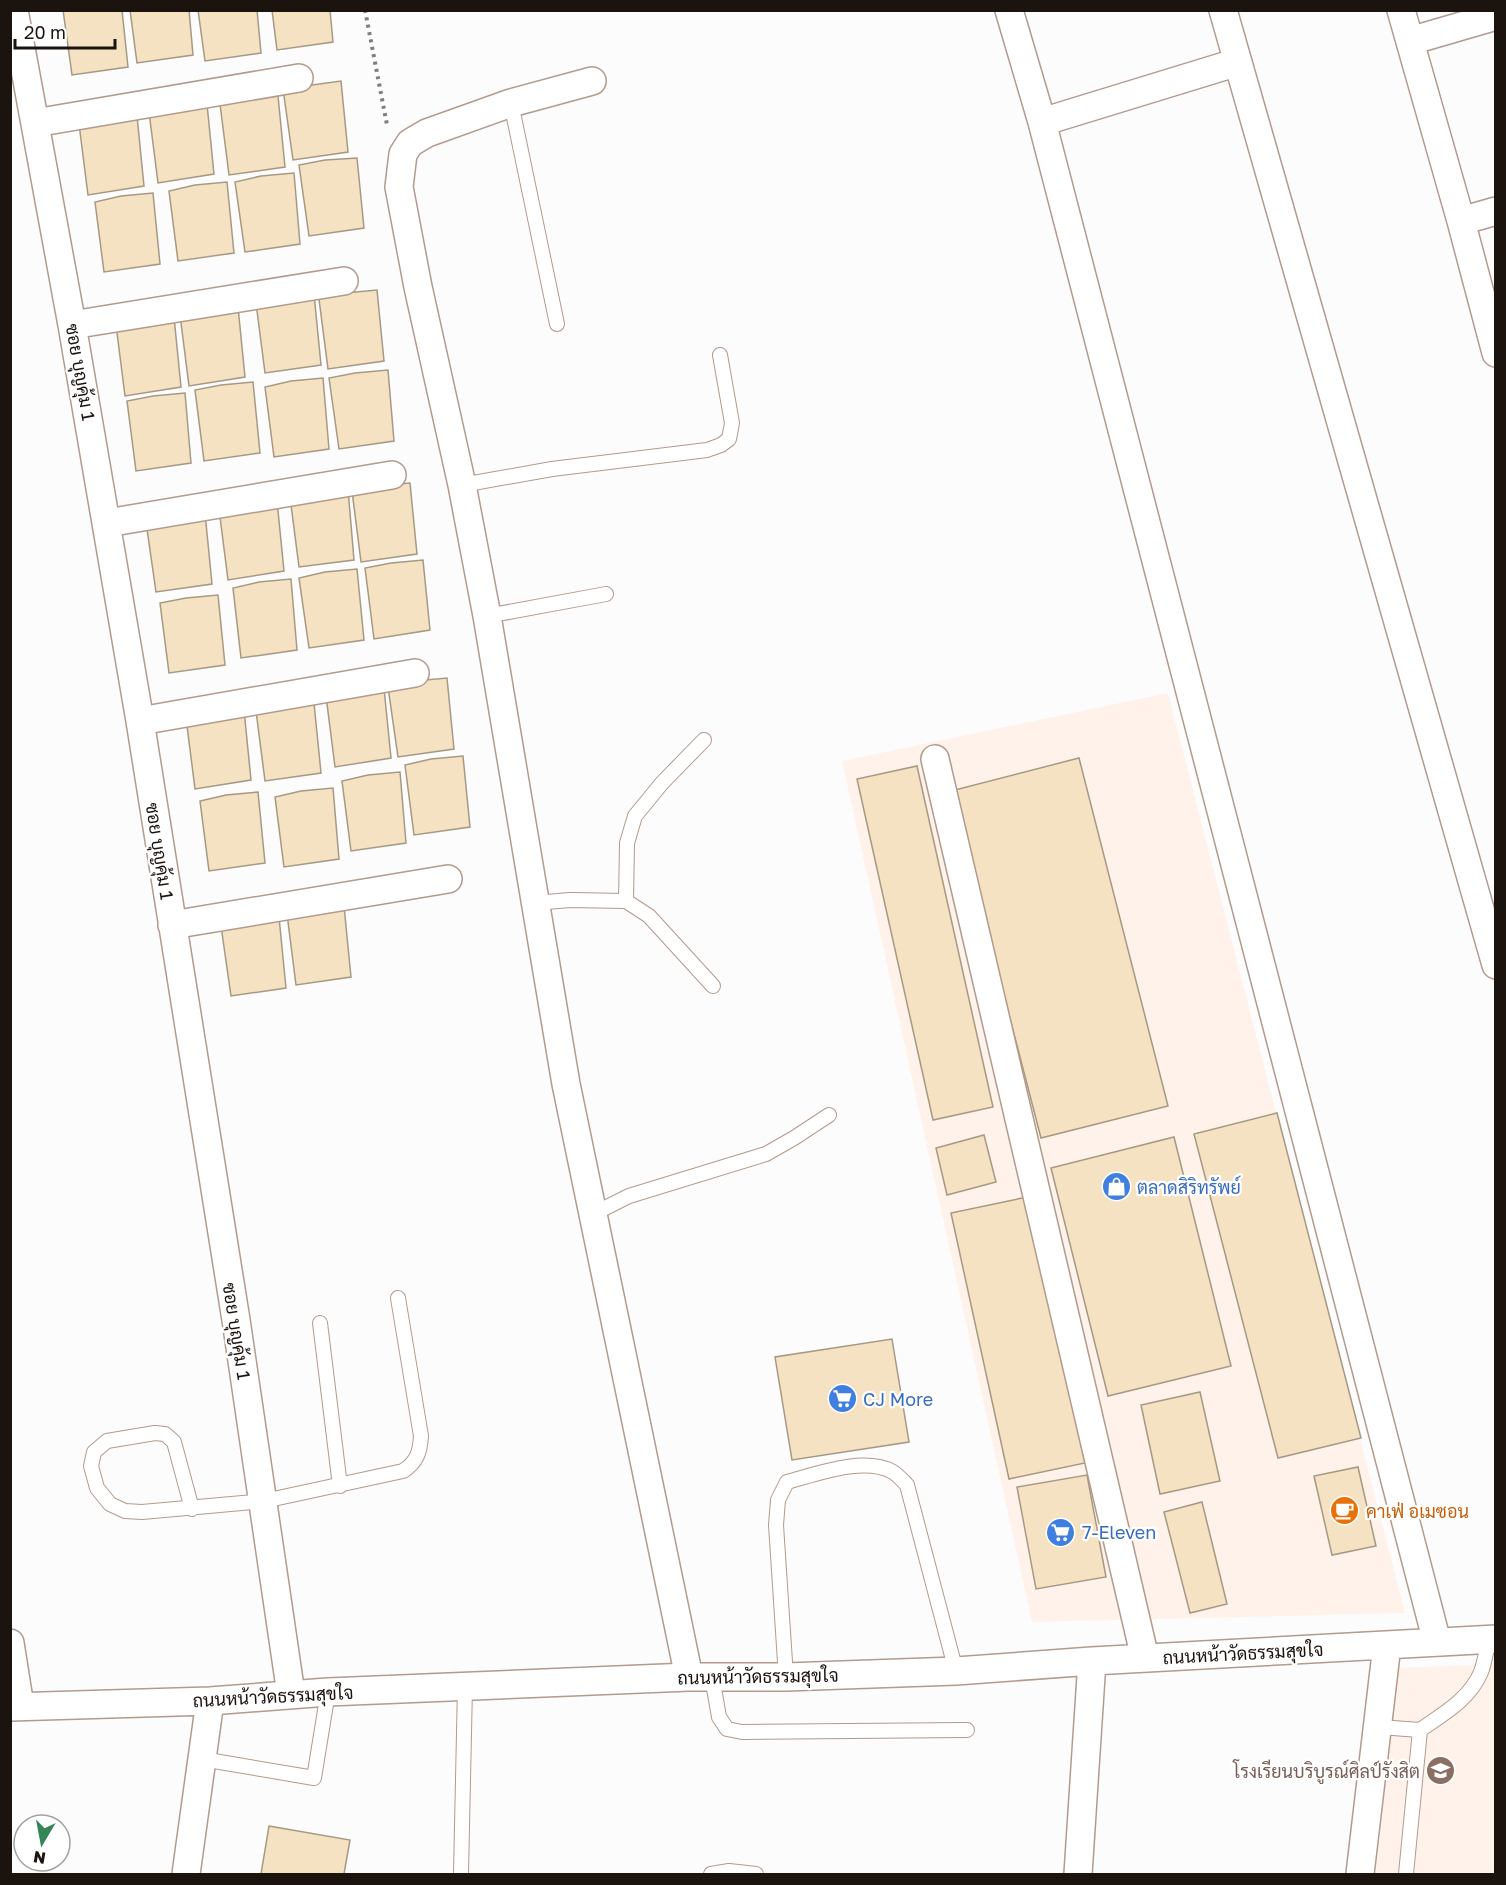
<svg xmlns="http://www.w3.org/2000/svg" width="1506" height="1885" font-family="'Golos Text',Sarabun,sans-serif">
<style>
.built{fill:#fff2ea}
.building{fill:#f5e2c3;stroke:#a69883;stroke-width:1.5}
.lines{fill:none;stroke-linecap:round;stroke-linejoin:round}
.lane-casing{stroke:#b29a8c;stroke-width:16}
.street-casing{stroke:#b29a8c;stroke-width:30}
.path{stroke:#817d7a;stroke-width:4;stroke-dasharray:3 4.5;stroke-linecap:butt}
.lane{stroke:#fff;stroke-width:14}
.street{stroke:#fff;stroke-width:27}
.labels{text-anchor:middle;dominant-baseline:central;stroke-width:4.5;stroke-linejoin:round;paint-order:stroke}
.street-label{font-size:18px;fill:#1b130e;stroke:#fff}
.shop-label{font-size:18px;fill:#366cbe;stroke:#fff;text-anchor:start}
.food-label{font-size:18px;fill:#c56008;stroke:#fff;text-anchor:start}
.education-label{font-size:18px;fill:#785e54;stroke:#fff;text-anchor:end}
</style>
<rect width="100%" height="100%" fill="#fcfcfc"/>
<path class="built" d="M1168,693L1405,1613L1032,1622L842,761Z
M1495,1664V1874H1376L1398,1668Z"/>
<path class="building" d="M63,10H122L128,67L72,75Z
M130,10H189L193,55L137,63Z
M257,10L261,53L205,61L198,10Z
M272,10H330L333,42L277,50Z
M341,81L348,152L293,160L283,89Z
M278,96L285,167L229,175L220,104Z
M207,104L214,174L158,183L149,112Z
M137,116L144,186L88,195L79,124Z
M357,158L364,228L309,236L299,165L325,160Z
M294,173L300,244L245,252L235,182L261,176Z
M227,182L234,253L178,261L169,191L195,185Z
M153,193L160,264L104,272L95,202L121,196Z
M377,290L384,361L328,369L319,299L345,293Z
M314,294L321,365L265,373L256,303Z
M238,307L245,377L189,386L180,315Z
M174,317L181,387L125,396L116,325Z
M388,370L394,441L339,449L329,378L355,373Z
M323,378L329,449L274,457L265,387L291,381Z
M253,382L260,453L204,461L195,390L221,385Z
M185,393L191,463L136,471L127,401L153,396Z
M410,483L417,554L361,562L352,491L378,486Z
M348,489L354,560L299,567L290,497Z
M277,501L284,571L228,580L219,509Z
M205,513L212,584L156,592L146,522Z
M423,560L430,630L374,639L365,568L391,563Z
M357,569L364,640L309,648L299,578L325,572Z
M291,579L297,650L241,658L233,588L259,582Z
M218,595L225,665L169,673L160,603L186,598Z
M447,678L454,749L398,757L388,687L415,681Z
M384,688L391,758L335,767L326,696Z
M314,703L321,773L265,781L256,711Z
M244,710L251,780L195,789L186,718Z
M463,756L470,827L414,835L405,765L431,759Z
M1079,758L1168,1106L1041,1138L951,791Z
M917,766L993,1107L933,1120L857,779Z
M400,772L406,843L351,851L342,781L368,775Z
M333,788L339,859L284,867L275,797L301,791Z
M258,792L265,863L209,871L200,801L226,795Z
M344,906L351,977L296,985L287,914Z
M279,917L286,988L231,996L221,926Z
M1277,1113L1361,1438L1278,1458L1194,1134Z
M984,1135L996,1182L947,1195L936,1148Z
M1174,1137L1231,1366L1108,1396L1051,1168Z
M1027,1197L1085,1463L1009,1479L951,1213Z
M892,1339L909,1442L792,1460L775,1357Z
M1200,1392L1220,1481L1160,1494L1141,1405Z
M1358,1467L1376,1546L1332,1555L1314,1476Z
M1087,1475L1106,1577L1036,1589L1017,1487Z
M1202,1502L1227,1604L1190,1613L1164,1512Z
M269,1826L350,1840L344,1874H261Z"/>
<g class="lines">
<defs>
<path id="lane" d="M511,103L557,324
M462,485L552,469L707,450L721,445L729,439L732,423L720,355
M487,616L606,594
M626,901L627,843L635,816L662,783L704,740
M535,903L570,900L626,901L649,916L713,986
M593,1214L629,1196L766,1154L794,1138L829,1115
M320,1323L340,1486
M192,1509L174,1442L165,1434L155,1433L107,1441L94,1452L91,1466L97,1488L110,1504L125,1511L142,1512L264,1501L403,1471C417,1462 420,1452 421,1436L398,1298
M712,1677L719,1717L727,1729L742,1732L967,1730
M786,1677L776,1525L778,1500L787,1482C817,1474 864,1456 893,1472C898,1475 903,1481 907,1485L956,1671
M1379,1727L1420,1730
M202,1759L314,1778L328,1692
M461,1874L465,1686
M711,1874L729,1871L756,1874
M1406,1874L1420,1730C1443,1714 1470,1699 1481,1672C1485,1662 1486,1650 1489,1640"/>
<path id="street" d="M14,10L72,325L140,721L236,1320L291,1694
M1009,10L1042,122L1238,62
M1223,10L1496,965
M1401,10L1461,221L1496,353
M1410,41L1496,16
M592,81L511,103L427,133L410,143L403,154L399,187L418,287L462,485L487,616L566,1084L689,1677
M1042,122L1437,1642
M35,123L299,78
M1461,221L1496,211
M72,325L344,281
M107,523L392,475
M140,721L415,673
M935,759L1145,1658
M172,925L448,879
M10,1643L20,1706
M10,1707L210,1701L328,1692L689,1677H786L956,1671L1092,1661L1496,1639
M186,1874L210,1701
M1078,1874L1092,1661
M1360,1874L1387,1645"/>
</defs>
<use href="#lane" class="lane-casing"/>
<use href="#street" class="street-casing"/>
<path class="path" d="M365,10L387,125"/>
<use href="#lane" class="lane"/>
<use href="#street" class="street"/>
</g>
<defs>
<symbol id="shop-disc" viewBox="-11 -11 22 22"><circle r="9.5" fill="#3f7fe0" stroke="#fff"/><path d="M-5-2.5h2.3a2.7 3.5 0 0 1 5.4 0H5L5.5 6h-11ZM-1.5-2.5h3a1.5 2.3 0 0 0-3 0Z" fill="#fff"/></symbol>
<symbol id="supermarket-disc" viewBox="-11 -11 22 22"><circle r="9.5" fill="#3f7fe0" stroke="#fff"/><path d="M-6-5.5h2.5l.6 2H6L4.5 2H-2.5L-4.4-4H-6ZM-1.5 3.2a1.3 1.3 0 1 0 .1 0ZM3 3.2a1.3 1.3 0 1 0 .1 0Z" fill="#fff"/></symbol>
<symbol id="cafe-disc" viewBox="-11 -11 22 22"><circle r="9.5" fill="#e8710a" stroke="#fff"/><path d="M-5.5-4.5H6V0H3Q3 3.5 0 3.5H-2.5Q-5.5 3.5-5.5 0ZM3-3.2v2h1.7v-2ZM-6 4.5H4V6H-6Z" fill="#fff"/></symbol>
<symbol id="school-disc" viewBox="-11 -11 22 22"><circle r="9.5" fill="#8d6e63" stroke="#fff"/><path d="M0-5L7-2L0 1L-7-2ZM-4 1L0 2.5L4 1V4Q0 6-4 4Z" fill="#fff"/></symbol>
</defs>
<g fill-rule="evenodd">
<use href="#shop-disc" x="1100" y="1170" width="33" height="33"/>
<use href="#supermarket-disc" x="826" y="1382" width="33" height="33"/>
<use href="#cafe-disc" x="1328" y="1494" width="33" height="33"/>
<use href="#supermarket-disc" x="1044" y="1516" width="33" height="33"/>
<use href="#school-disc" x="1424" y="1754" width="33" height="33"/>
</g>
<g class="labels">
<g class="street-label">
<text transform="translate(81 372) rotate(80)">ซอย บุญคุ้ม 1</text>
<text transform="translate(160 851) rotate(81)">ซอย บุญคุ้ม 1</text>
<text transform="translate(237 1331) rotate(81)">ซอย บุญคุ้ม 1</text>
<text transform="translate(1243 1653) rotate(-3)">ถนนหน้าวัดธรรมสุขใจ</text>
<text transform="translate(758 1676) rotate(-1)">ถนนหน้าวัดธรรมสุขใจ</text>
<text transform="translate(273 1696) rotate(-3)">ถนนหน้าวัดธรรมสุขใจ</text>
</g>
<g class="shop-label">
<text x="1137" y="1187">ตลาดสิริทรัพย์</text>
<text x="863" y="1399">CJ More</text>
<text x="1082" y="1532">7-Eleven</text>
</g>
<g class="food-label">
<text x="1366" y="1511">คาเฟ่ อเมซอน</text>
</g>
<g class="education-label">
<text x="1420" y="1771">โรงเรียนบริบูรณ์ศิลป์รังสิต</text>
</g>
</g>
<rect width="1506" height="1885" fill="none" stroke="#1b130e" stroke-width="24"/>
<g transform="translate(42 1843) rotate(190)"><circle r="28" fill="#ffffff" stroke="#a4a19f" stroke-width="1.5"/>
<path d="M0-4.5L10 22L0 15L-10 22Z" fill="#348658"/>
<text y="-9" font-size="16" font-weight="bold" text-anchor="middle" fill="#1b130e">N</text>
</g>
<path d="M15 39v9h100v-9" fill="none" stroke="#1b130e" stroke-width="3"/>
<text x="24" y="39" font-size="18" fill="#1b130e" stroke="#ffffff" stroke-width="4.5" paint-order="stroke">20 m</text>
</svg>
